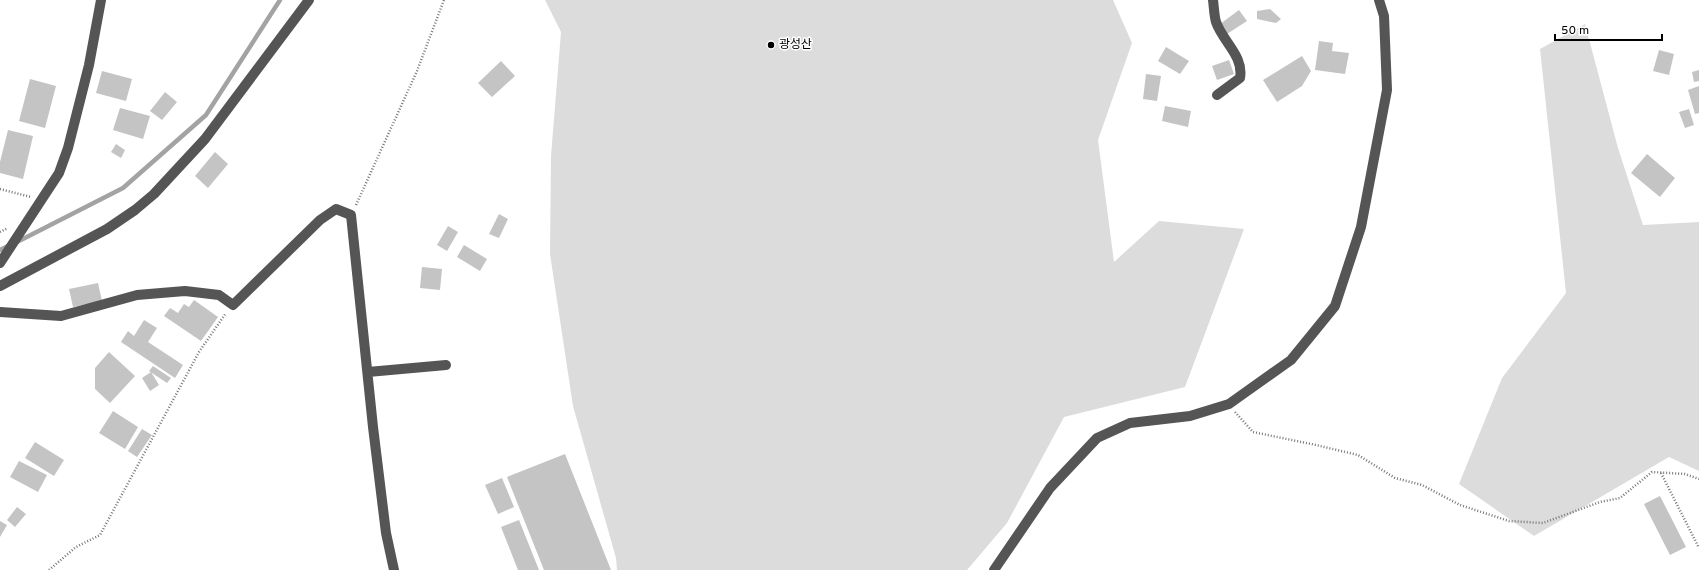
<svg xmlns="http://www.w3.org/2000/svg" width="1699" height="570" font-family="Overpass,'Noto Sans KR',sans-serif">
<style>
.green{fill:#dcdcdc}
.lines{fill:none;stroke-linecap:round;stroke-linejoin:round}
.stream{stroke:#a3a3a3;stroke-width:4.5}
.building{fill:#c4c4c4}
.path{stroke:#777;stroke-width:2.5;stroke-dasharray:1 2;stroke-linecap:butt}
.minor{stroke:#555;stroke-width:10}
.poi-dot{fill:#000;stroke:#fff;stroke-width:1.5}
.labels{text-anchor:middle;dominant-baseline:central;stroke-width:3;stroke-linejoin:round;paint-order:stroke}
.poi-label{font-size:12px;fill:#000;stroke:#fff;text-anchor:start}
</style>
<rect width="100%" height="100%" fill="#fff"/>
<path class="green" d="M545,0H1113L1132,43L1098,140L1114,262L1159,221L1244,229L1185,387L1064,417L1007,523L967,570H617L616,558L573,406L550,254L551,156L561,32Z
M1585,24L1618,148L1643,225L1699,222V471L1669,457L1534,536L1459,484L1502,378L1566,293L1540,49Z"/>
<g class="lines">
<path class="stream" d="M17,242L123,188L206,115L280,0
M0,250L8,246"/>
</g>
<path class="building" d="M1270,9L1281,19L1276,23L1257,19V11Z
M1239,10L1247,21L1227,34L1220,24Z
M1319,41L1333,43L1332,51L1349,53L1345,74L1315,70Z
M1166,47L1189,61L1180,74L1158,61Z
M1659,50L1674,54L1669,75L1653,71Z
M1302,56L1311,71L1302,86L1277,102L1263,80Z
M1229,60L1234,74L1217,80L1212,66Z
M501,61L515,76L492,97L478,83Z
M1699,70V81L1694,82L1692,72Z
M102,71L132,79L126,101L96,93Z
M1146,74L1161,76L1157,101L1143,99Z
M30,79L56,86L45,128L19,121Z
M1699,86V113L1695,114L1688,90Z
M165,92L177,102L162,120L150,111Z
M1165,106L1191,111L1188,127L1162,121Z
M120,108L150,116L143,139L113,130Z
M1689,109L1694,125L1685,128L1679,112Z
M8,130L33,136L23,179L0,173V162Z
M116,144L125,150L121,158L111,152Z
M215,152L228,164L208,188L195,176Z
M1647,154L1675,178L1660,197L1631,173Z
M499,214L508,219L499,238L489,234Z
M448,226L458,232L447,251L437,245Z
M464,245L487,259L480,271L457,257Z
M422,267L442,269L440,290L420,288Z
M98,283L102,301L73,307L69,289Z
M194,300L218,317L201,341L164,316L170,308L178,313L184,304L189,307Z
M144,320L157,328L148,342L183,365L175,378L121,342L128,331L134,336Z
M109,352L135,376L110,403L95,389V368Z
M153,366L171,378L167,383L149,371Z
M151,372L159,385L150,391L142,378Z
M113,411L138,427L125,449L99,433Z
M142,429L152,435L137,457L128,451Z
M35,442L64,460L54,476L25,458Z
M565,454L611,570H544L507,477Z
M19,461L47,475L38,492L10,477Z
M502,478L514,507L498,514L485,485Z
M1660,496L1686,547L1670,555L1644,504Z
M17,507L26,514L15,527L7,520Z
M519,520L539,570H518L501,527Z
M0,521L7,525L0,537Z"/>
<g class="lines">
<path class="path" d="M0,189L31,197
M356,205L417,71L444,0
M0,232L8,228
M1235,412L1253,432L1316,445L1358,455L1395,478L1422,485L1460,505L1509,521L1543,523L1600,502L1620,498L1652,472L1685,474L1699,479
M1661,473L1699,548
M49,570L76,547L100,535L199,352L226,313"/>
<path class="minor" d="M1213,0C1214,7 1214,15 1216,22C1223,42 1244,56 1240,78L1217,95
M0,263L59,173L68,148L89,65L101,0
M0,286L107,229L135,210L154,194L205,139L309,0
M0,312L61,316L137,295L185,291L219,295L233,305L320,220L336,209L351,215L373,427L386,533L394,570
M368,372L446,365
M994,570L1050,488L1097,438L1130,423L1190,416L1229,404L1291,360L1335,306L1361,227L1387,90L1384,16L1379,0"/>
</g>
<circle class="poi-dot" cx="771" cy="45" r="4"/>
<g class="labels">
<g class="poi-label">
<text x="779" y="45">광성산</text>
</g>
</g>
<path d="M1555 34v6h107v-6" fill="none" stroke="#000000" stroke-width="2"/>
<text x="1561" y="34" font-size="12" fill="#000000" stroke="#ffffff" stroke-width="3" paint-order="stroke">50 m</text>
</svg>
